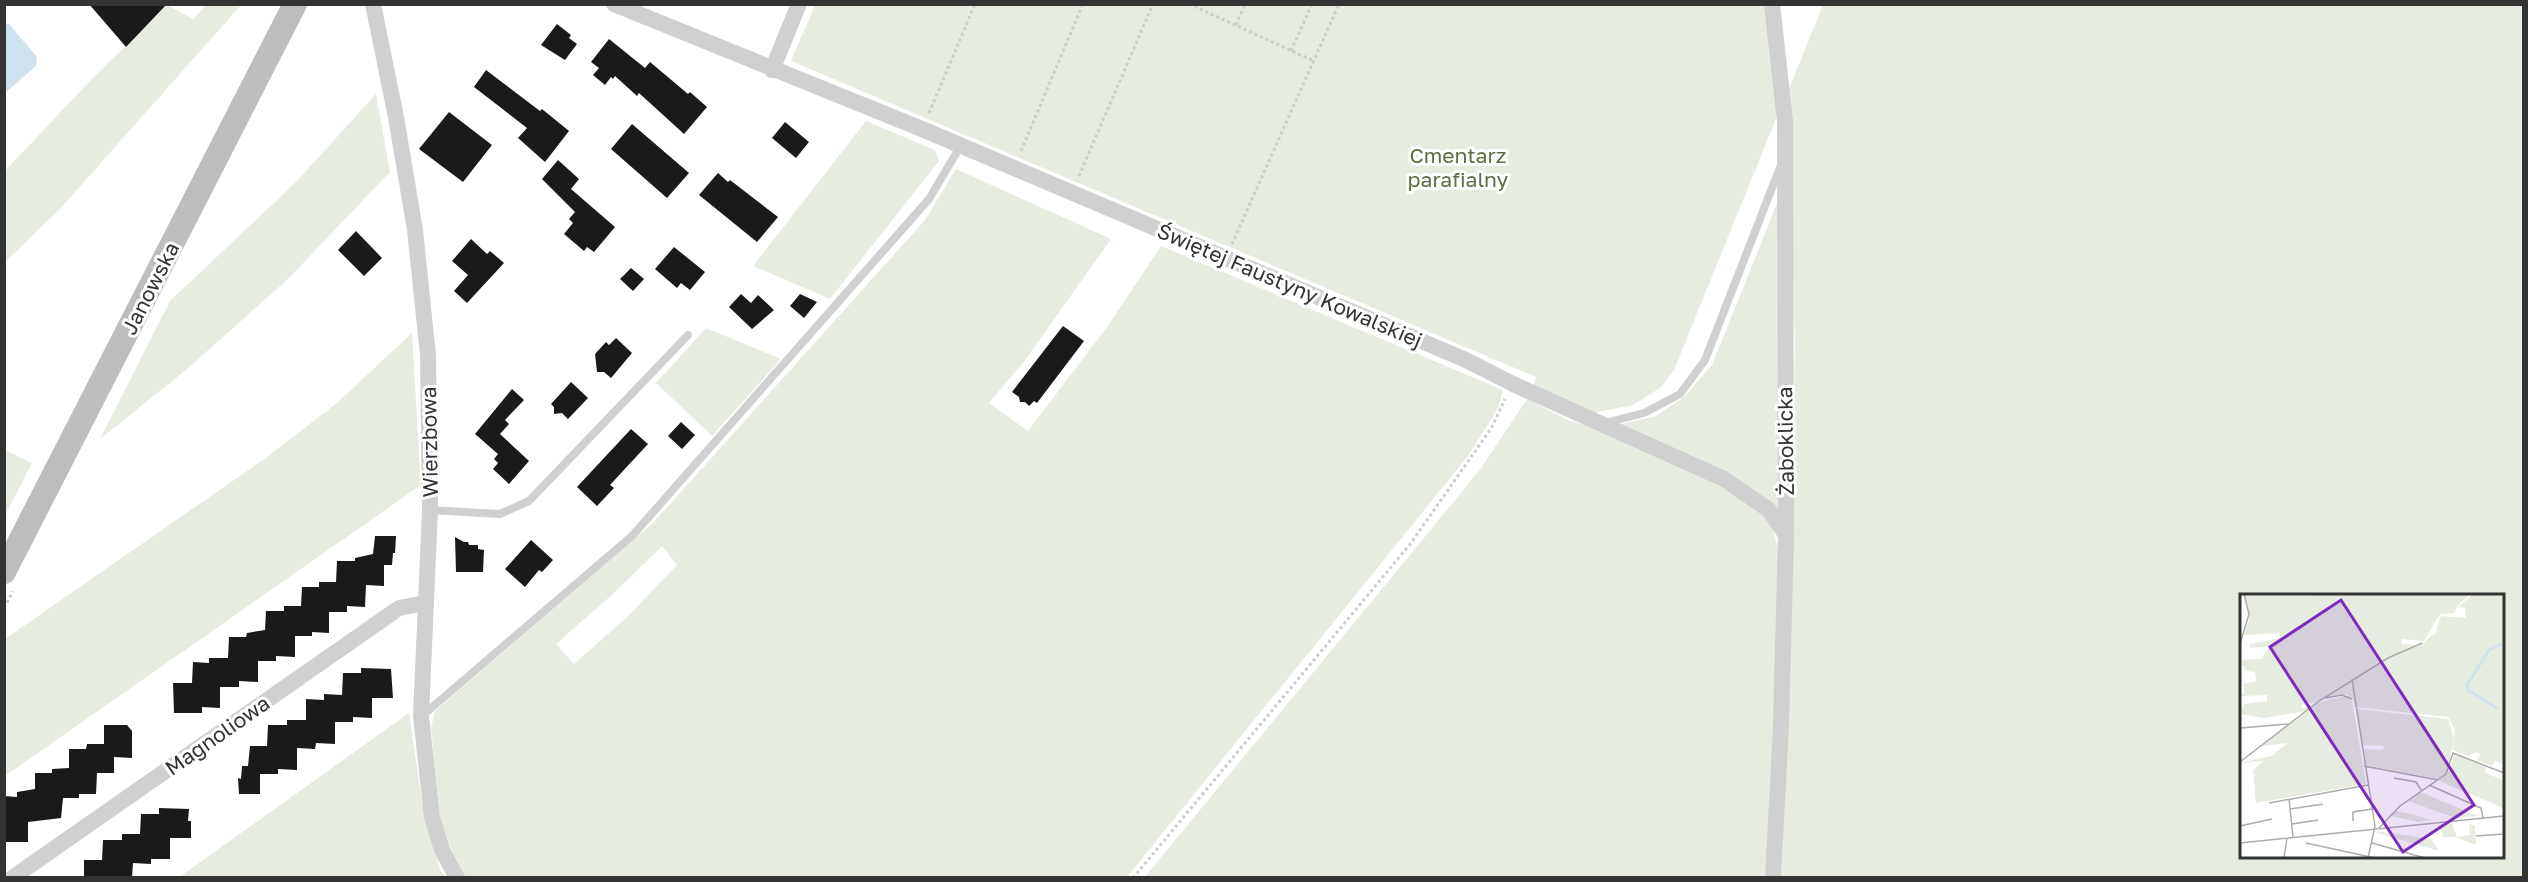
<svg xmlns="http://www.w3.org/2000/svg" width="2528" height="882" font-family="'Golos Text',sans-serif">
<style>
.green{fill:#e6ecdf;fill-rule:evenodd}
.water{fill:#cfe2ee}
.building{fill:#1a1a1a}
.lines{fill:none;stroke-linecap:round;stroke-linejoin:round}
.path{stroke:#cdcdcd;stroke-width:3;stroke-dasharray:3 3;stroke-linecap:butt}
.lane{stroke:#d0d0d0;stroke-width:8}
.street{stroke:#d0d0d0;stroke-width:16}
.secondary{stroke:#bdbdbd;stroke-width:24}
.labels{text-anchor:middle;dominant-baseline:central;stroke-width:6;stroke-linejoin:round;paint-order:stroke}
.park-label{font-size:21px;fill:#56703f;stroke:#fff}
.street-label{font-size:21px;fill:#333;stroke:#fff}
.inset-river{fill:none;stroke:#cfe2ee;stroke-width:3}
.inset-road{fill:none;stroke:#adadad;stroke-width:1.5}
.view{fill:#7b2cbf;fill-opacity:0.15;stroke:#7b2cbf;stroke-width:3}
.inset-edge{fill:none;stroke:#333;stroke-width:3}
</style>
<rect width="100%" height="100%" fill="#fff"/>
<path class="green" d="M167,5L193,19L206,5H241L61,208L5,262V171L86,85Z
M815,5H1765L1778,114L1674,370L1660,388L1633,405L1592,413L1533,387L1536,377L791,61Z
M1823,5H2523V877L1781,878L1787,758L1795,344L1788,91ZM2242,596H2502V856H2242Z
M376,94L390,172L287,280L187,369L100,439L170,301L294,184Z
M866,121L935,150L939,161L830,299L753,266Z
M956,169L1111,239L1026,359L989,403L1028,431L1107,327L1161,246L1503,390L1498,408L1468,456L1127,877H465L441,828L431,728L435,711L653,523L925,220ZM662,546L677,565L627,617L574,664L556,644L613,594Z
M1780,196L1782,522L1764,500L1612,426L1656,416L1684,397L1712,365Z
M706,328L781,359L712,436L656,383Z
M412,333L421,485L5,776V639L267,457L337,403Z
M1527,399L1570,421L1606,430L1721,481L1770,520L1781,558L1766,877L1144,878L1479,471Z
M5,450L32,463L5,515Z
M409,713L422,802L440,870L446,877L178,878Z"/>
<path class="water" d="M5,24H9L37,57L36,66L5,93Z"/>
<path class="building" d="M89,4H167L126,47Z
M557,24L571,35L569,38L577,44L565,60L541,45Z
M609,39L645,68L650,62L688,94L690,92L707,107L684,134L639,93L637,96L615,76L613,79L611,77L605,85L593,75L599,68L591,62Z
M486,70L540,111L542,109L569,131L545,162L518,138L527,128L474,87Z
M449,112L492,145L463,182L419,149Z
M785,122L809,142L796,158L772,138Z
M632,124L689,173L667,198L611,149Z
M558,160L579,179L571,189L615,227L594,252L587,247L584,251L564,234L573,223L569,219L575,212L542,179Z
M718,173L728,182L730,180L778,217L757,242L699,195Z
M356,231L382,258L364,276L338,250Z
M471,239L487,254L490,251L504,263L467,303L454,291L468,275L452,261Z
M674,247L705,272L690,290L681,283L677,288L655,269Z
M631,268L644,279L633,291L620,279Z
M741,294L751,303L758,295L774,310L752,329L729,307Z
M800,294L817,302L804,318L790,306Z
M1063,326L1084,341L1037,403L1034,401L1029,406L1025,402H1020L1019,397L1012,392Z
M616,338L632,353L611,378L604,372H597L595,354L606,342L609,345Z
M571,382L588,398L568,419L562,413L554,414V407L551,404Z
M512,389L524,400L505,420L509,424L500,434L529,461L509,484L493,469L498,463L494,459L498,454L475,434Z
M681,422L695,435L682,449L668,436Z
M631,429L648,444L610,485L614,488L597,506L577,487Z
M375,536H396L395,553H393L392,565H384V586L366,585L365,607L347,606V612H329V633L312,632V636H295V657L276,656V661H258V682L239,681V687H220V708L202,707V713H174L173,683H192L193,662L209,663V658H228L229,637H246L247,633L265,630L266,611H284V606H301L302,587H319V582H336L337,561H355V558L373,554Z
M455,537L464,542H468L469,545H478V549L484,550L483,572H456Z
M531,540L553,560L542,572L539,570L525,587L505,569Z
M361,668L391,669L393,698H372V718L353,717V722H335V744L316,743L315,749L297,748V770L278,769V774H260V794H239L238,778L241,779L242,766H248L250,746H267L268,725H287V720H306V699L324,700V694L342,695L343,673H361Z
M104,725H127L132,731V758L114,757V773H97L96,794H79V798H63L61,818L28,822V842H4V796L17,797V792L35,789V773H52V769L69,768V749H86L87,744H104Z
M159,808L189,809L188,821H191V838H170V859H151V864L133,863L132,878H84V860H102L103,840H122V834H140L141,814H159Z"/>
<g class="lines">
<path class="path" d="M1189,4L1314,61
M1236,25L1245,4
M1291,51L1312,4
M929,113L975,4
M1021,151L1083,4
M1079,176L1153,4
M1232,244L1339,4
M4,608L13,591
M1133,878L1411,543L1492,427L1505,399"/>
<path class="lane" d="M1605,423L1644,413L1680,394L1705,360L1781,165
M430,510L500,514L529,501L688,335
M422,716L632,536L929,199L961,145"/>
<path class="street" d="M373,4L396,117L415,230L428,355L430,510L421,716L432,817L442,850L457,878
M614,4L922,129L1466,360L1513,384L1724,479L1769,510L1786,535
M1772,4L1785,121L1786,535L1781,726L1773,878
M772,70L799,4
M12,878L399,608L425,603"/>
<path class="secondary" d="M4,572L295,4"/>
</g>
<g class="labels">
<g class="park-label">
<text x="1458" y="155">Cmentarz<tspan x="1458" dy="24">parafialny</tspan></text>
</g>
<g class="street-label">
<text transform="translate(1290 285) rotate(23)">Świętej Faustyny Kowalskiej</text>
<text transform="translate(150 288) rotate(-63)">Janowska</text>
<text transform="translate(1785 441) rotate(-91)">Żaboklicka</text>
<text transform="translate(429 442) rotate(-91)">Wierzbowa</text>
<text transform="translate(217 735) rotate(-35)">Magnoliowa</text>
</g>
</g>
<g transform="translate(2240 594)">
<rect width="264" height="264" fill="#fff"/>
<path d="M231,0L219,10L214,19L201,20L198,23L184,47L162,45V50L174,51L152,62L182,50L192,41H195L201,22L226,24L225,14L218,13L233,0H264V171L255,167L252,172L237,166L240,160L236,158L229,162L213,156L215,135L208,123L115,113L113,105L106,100L85,103L110,86L76,108L62,111V114L70,113L65,117L24,124L0,120L4,110L27,107V101L0,102L5,99L3,90L16,87L15,78L6,77L0,66L22,65L29,52L10,54V50L41,44L39,39L4,41L9,26L5,2ZM105,102L112,107L126,190L16,209L13,176L24,167L0,169L31,162L48,149L22,152L79,108ZM117,115L208,125L214,146L207,178L198,185L126,171L124,155L143,156L144,152L122,151ZM214,160L246,173L245,178L264,187V214L199,187L210,176ZM180,198L238,222L215,224L168,207ZM156,217L170,220L193,226L178,228L151,222ZM212,229L217,243L230,241L229,230L235,232L236,251L216,243H203L199,231ZM137,237L191,245L199,257L137,239Z" fill="#e6ecdf"/>
<path class="inset-river" d="M258,115L228,96L227,91L249,56L264,49"/>
<path class="inset-road" d="M0,50L9,20L4,0M112,85L135,232L128,264M85,104L102,101L112,105M0,134L49,130M0,168L79,107L148,64L182,49M124,172L198,186M154,184L176,188L181,196M189,191L241,214L243,224M49,205L53,243M29,209L128,191M50,215L83,210M113,227V218L132,215M52,230L78,226M0,232L32,225M139,234L160,212L206,180L213,159L264,179M236,242L264,240M0,249L264,222M66,249L135,264M132,249L185,264M44,264L47,244"/>
<path class="view" d="M101,6L234,211L163,258L30,53Z"/>
<rect width="264" height="264" class="inset-edge"/>
</g>
<rect width="2528" height="882" fill="none" stroke="#333333" stroke-width="12"/>
</svg>
